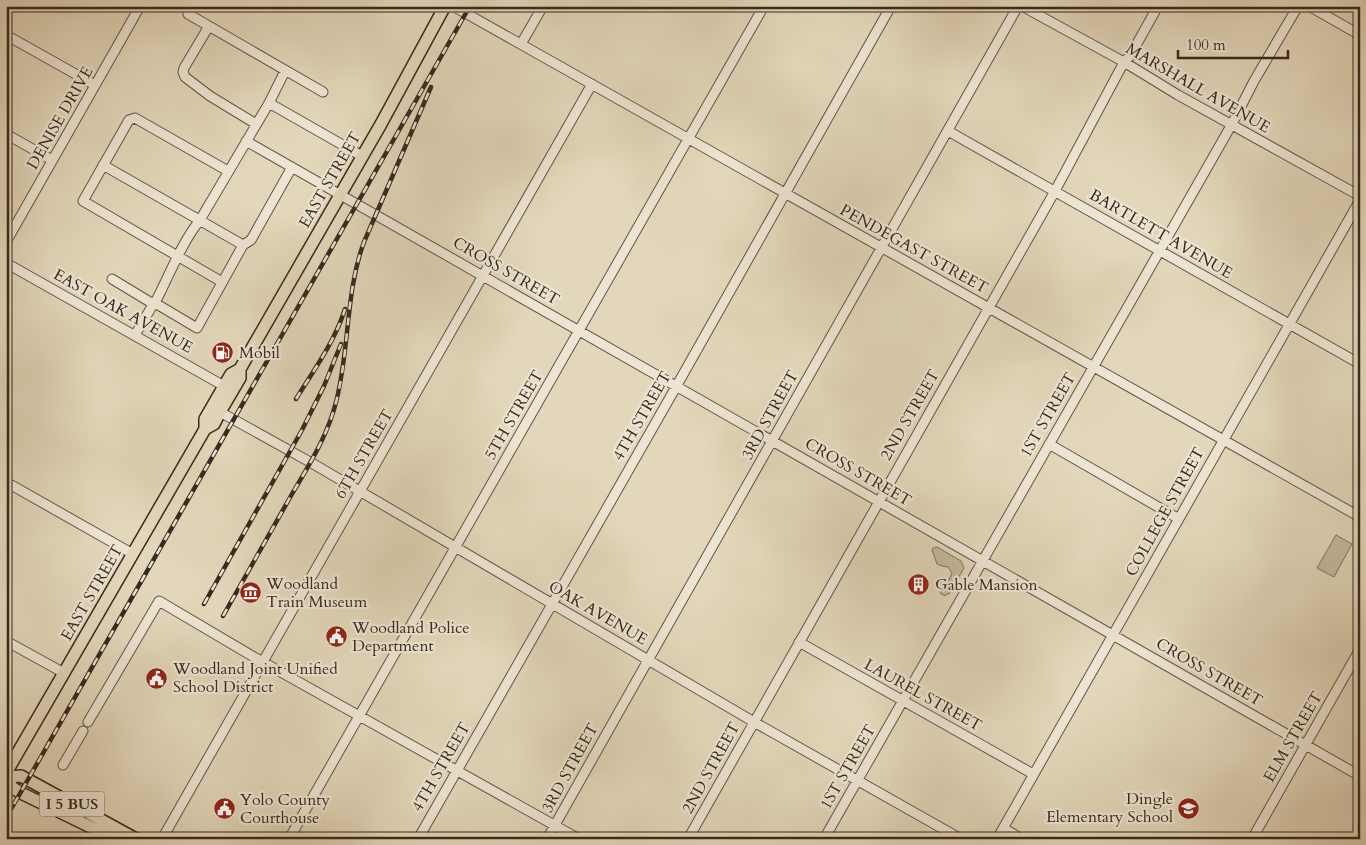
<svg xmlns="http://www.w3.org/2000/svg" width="1366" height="845" font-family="Cardo,serif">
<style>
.green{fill:#c6baa0;stroke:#7e725f}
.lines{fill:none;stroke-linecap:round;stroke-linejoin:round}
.minor-casing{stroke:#615545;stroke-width:11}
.major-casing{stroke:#362a1e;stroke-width:14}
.minor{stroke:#ede5d3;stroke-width:9}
.major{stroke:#e3d7bb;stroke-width:11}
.rail-casing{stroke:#362a1e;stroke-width:4.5}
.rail{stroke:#ede5d3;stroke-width:2.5;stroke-dasharray:8;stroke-linecap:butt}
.labels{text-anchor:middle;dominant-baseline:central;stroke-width:4.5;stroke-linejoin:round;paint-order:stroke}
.shield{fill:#ede5d3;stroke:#6d6254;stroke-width:1}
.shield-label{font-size:15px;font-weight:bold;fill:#362a1e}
.street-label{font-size:16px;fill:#362a1e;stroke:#ede5d3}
.poi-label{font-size:16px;fill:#362a1e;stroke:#ede5d3;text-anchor:start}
</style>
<rect width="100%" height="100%" fill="#e3d7bb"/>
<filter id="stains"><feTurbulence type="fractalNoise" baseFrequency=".004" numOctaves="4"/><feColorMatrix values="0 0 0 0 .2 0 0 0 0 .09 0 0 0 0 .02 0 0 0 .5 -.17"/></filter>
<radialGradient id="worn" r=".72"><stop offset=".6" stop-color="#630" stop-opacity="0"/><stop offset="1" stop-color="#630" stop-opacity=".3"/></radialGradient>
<path class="green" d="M1336,535L1352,544L1334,577L1317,568Z
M937,547L961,561L964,568L949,594H947L945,596L940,593L941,592L939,590L941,582H948L952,573L948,567L942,566L937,564L932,550L933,548Z"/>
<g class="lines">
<defs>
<path id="minor" d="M453,6L1360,517
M1022,6L1124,62L1178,95L1360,196
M1309,6L1360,35
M188,14L323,92
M209,26L184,68L183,72L185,77L210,96L256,124
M6,35L95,85
M521,44L543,6
M269,103L362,156
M948,131L1360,364
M6,134L52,160
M246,141C619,350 989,564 1360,776
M103,165L243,245
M6,242L139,8L136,6
M6,263L224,386
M112,279L150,302L155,303L197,328L243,245L251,240L292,167
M222,282L83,201L129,120L135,118L228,171
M135,335L151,308L155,303C168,278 182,242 200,220L269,103L285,71
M220,412L310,462L754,722L961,839
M1049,444L1179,519
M6,482L133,554
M6,641L64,673
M799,642L1033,774
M88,722L159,601L254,657L579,839
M63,765L83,731
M1003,828L1022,839
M162,839L592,84
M289,839L764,6
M418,839L672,394L891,6
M547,839L1018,6
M688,839L1055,191L1124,62L1130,56L1158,6
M824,839L1232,124L1254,81L1298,6
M997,839L1360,200
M1252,839L1360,649"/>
<path id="major" d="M205,429L214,424L220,412L240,378V369
M6,773L205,429V419L231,374L240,369L381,124L445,6
M6,777L21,776L136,839
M6,779L13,788L21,793L101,832L108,833L117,839"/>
</defs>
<use href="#minor" class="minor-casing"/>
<use href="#major" class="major-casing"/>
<use href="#minor" class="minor"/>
<use href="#major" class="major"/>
<defs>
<path id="rail" d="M296,399C314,370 335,341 345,309
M204,604L302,430L324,386L341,344
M223,616C246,575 269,535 292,494C309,465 328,435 336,402C350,349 345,293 364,242L431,87
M6,818L470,6"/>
</defs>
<use href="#rail" class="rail-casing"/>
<use href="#rail" class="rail"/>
</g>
<defs>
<symbol id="fuel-disc" viewBox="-11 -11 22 22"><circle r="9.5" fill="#8f2418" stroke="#ede5d3"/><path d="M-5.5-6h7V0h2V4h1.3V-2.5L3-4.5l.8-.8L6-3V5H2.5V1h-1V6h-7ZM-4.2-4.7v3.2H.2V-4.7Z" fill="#fff"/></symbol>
<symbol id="building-disc" viewBox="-11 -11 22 22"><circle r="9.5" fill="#8f2418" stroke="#ede5d3"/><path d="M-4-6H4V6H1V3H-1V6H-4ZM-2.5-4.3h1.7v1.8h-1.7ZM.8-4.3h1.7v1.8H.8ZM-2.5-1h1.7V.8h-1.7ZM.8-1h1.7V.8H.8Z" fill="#fff"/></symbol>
<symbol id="museum-disc" viewBox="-11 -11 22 22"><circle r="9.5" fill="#8f2418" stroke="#ede5d3"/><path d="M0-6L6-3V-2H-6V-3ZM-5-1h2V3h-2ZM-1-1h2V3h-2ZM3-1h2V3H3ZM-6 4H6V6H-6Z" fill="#fff"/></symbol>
<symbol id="civic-disc" viewBox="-11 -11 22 22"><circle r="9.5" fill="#8f2418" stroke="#ede5d3"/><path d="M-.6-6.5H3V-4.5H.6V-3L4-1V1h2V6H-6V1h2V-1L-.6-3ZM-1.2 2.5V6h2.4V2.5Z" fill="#fff"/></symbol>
<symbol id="school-disc" viewBox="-11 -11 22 22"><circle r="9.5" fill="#8f2418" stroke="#ede5d3"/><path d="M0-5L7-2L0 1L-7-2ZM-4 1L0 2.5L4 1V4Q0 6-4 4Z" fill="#fff"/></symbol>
</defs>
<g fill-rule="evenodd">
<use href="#fuel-disc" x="210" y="340" width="25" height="25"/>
<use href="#building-disc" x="906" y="572" width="25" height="25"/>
<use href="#museum-disc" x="238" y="580" width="25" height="25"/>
<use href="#civic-disc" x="324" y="624" width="25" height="25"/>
<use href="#civic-disc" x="144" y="666" width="25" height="25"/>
<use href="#school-disc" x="1176" y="796" width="25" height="25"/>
<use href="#civic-disc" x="212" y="796" width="25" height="25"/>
</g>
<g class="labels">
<rect class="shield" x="39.5" y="791.5" width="65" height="25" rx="4"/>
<g class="shield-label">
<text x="72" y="804">I 5 BUS</text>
</g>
<g class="street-label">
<text transform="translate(1198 88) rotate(30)">MARSHALL AVENUE</text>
<text transform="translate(60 118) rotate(-60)">DENISE DRIVE</text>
<text transform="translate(330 180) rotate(-60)">EAST STREET</text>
<text transform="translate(1161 234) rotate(30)">BARTLETT AVENUE</text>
<text transform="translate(914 249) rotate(29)">PENDEGAST STREET</text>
<text transform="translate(506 271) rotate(30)">CROSS STREET</text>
<text transform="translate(123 311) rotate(29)">EAST OAK AVENUE</text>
<text transform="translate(514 415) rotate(-60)">5TH STREET</text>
<text transform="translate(770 415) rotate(-61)">3RD STREET</text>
<text transform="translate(910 415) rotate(-60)">2ND STREET</text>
<text transform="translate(1048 415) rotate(-60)">1ST STREET</text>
<text transform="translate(642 416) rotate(-60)">4TH STREET</text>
<text transform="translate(364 454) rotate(-60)">6TH STREET</text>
<text transform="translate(858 472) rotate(30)">CROSS STREET</text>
<text transform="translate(1165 512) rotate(-61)">COLLEGE STREET</text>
<text transform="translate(92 593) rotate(-60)">EAST STREET</text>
<text transform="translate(598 613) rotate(30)">OAK AVENUE</text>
<text transform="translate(1209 672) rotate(30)">CROSS STREET</text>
<text transform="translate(923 695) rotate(29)">LAUREL STREET</text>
<text transform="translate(1293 737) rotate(-60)">ELM STREET</text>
<text transform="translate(441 767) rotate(-60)">4TH STREET</text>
<text transform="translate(848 767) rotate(-60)">1ST STREET</text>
<text transform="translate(570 768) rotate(-61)">3RD STREET</text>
<text transform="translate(711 768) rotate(-61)">2ND STREET</text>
</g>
<g class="poi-label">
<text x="239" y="353">Mobil</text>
<text x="266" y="584">Woodland<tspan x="266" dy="18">Train Museum</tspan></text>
<text x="935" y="585">Gable Mansion</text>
<text x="352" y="628">Woodland Police<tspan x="352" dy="18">Department</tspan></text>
<text x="173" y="669">Woodland Joint Unified<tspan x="173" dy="18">School District</tspan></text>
<text x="1173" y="799" text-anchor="end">Dingle<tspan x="1173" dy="18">Elementary School</tspan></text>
<text x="240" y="800">Yolo County<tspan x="240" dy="18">Courthouse</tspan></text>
</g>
</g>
<rect width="1366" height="845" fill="none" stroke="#e3d7bb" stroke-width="25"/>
<rect x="8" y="8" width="1351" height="830" fill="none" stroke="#362a1e" stroke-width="2.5"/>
<rect x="12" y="12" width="1341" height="820" fill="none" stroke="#362a1e"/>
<path d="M1178 50v8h110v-8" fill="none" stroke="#362a1e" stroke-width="2.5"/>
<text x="1186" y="50" font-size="15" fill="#362a1e" stroke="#ede5d3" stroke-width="4" paint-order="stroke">100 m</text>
<rect width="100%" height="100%" filter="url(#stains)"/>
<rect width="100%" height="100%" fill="url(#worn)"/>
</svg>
